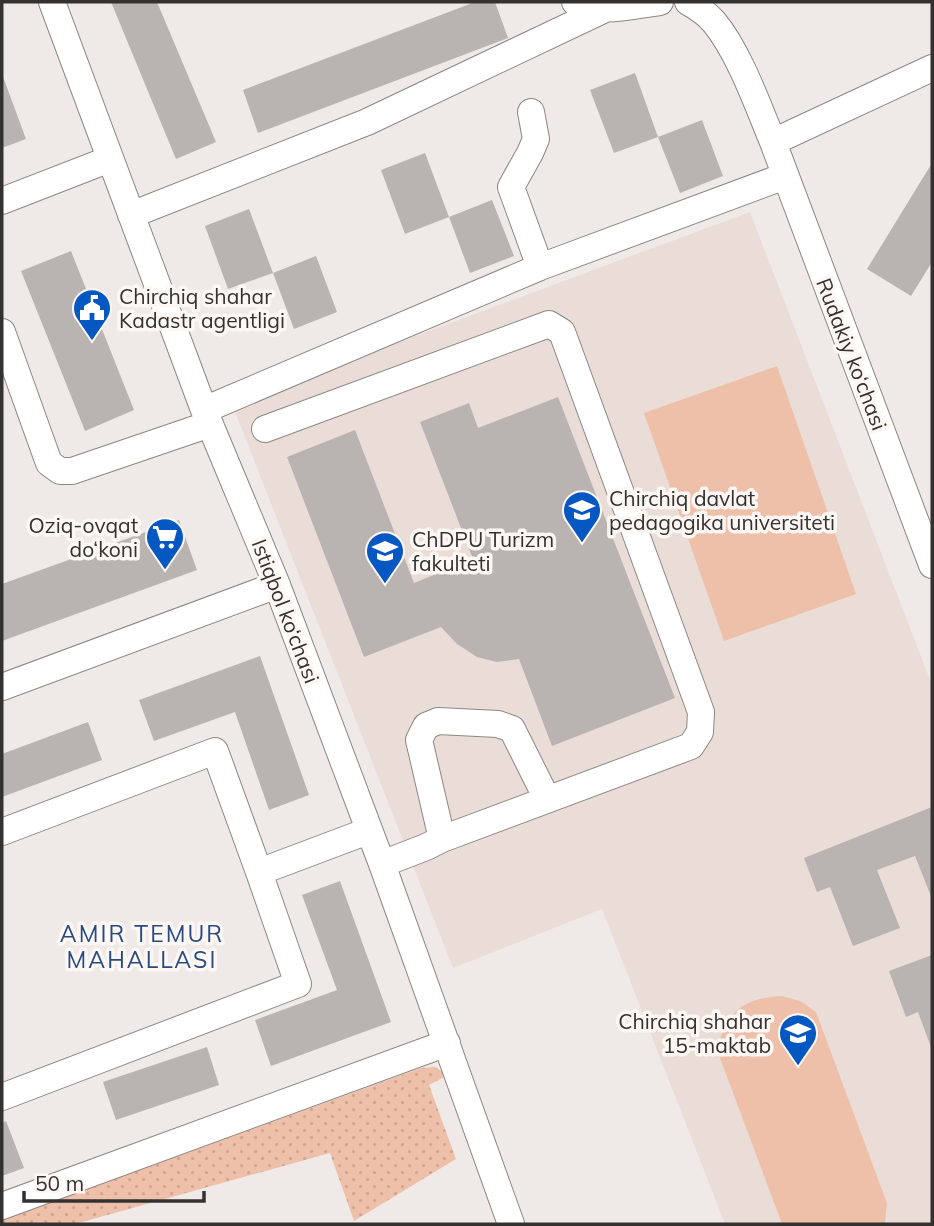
<svg xmlns="http://www.w3.org/2000/svg" width="934" height="1226" font-family="Mulish,sans-serif">
<style>
.built{fill:#eaddd7}
.grass{fill:url(#grass-dots)}
.pitch{fill:#eec0a9}
.building{fill:#b9b4b1}
.lines{fill:none;stroke-linecap:round;stroke-linejoin:round}
.minor-casing{stroke:#8c8784;stroke-width:28}
.minor{stroke:#fff;stroke-width:26}
.labels{text-anchor:middle;dominant-baseline:central;stroke-width:7;stroke-linejoin:round;paint-order:stroke}
.poi-label{font-size:21px;fill:#343230;stroke:#fdf7f4;text-anchor:start}
.street-label{font-size:21px;fill:#343230;stroke:#fdf7f4}
.neighbourhood-label{font-size:23px;letter-spacing:2px;fill:#274a81;stroke:#fdf7f4}
</style>
<defs>
<pattern id="grass-dots" width="8" height="8" patternUnits="userSpaceOnUse" patternTransform="scale(1.75)"><rect width="8" height="8" fill="#eec0a9"/><path d="M2 2h.1M6 6h.1" fill="none" stroke="#cda592" stroke-width="1.8" stroke-linecap="round"/></pattern>
</defs>
<rect width="100%" height="100%" fill="#efeae7"/>
<path class="built" d="M750,212L932,685V1224H725L602,909L453,968L232,404Z"/>
<path class="grass" d="M435,1067L448,1075L429,1085L456,1159L354,1221L330,1153L75,1224H2V1220L421,1068Z"/>
<path class="pitch" d="M777,366L856,594L724,641L644,413Z
M782,996L800,1001L816,1012L887,1203L885,1224H782L717,1050C726,1012 743,998 782,996Z"/>
<path class="building" d="M111,2H157L216,142L176,159Z
M475,2H495L508,38L258,133L243,90Z
M635,73L658,137L614,153L590,90Z
M2,74L26,139L2,148Z
M702,120L723,176L680,193L658,137Z
M425,153L449,217L492,200L514,256L470,273L449,217L405,234L381,170Z
M932,163V262L911,296L867,269Z
M249,209L273,273L228,289L205,226Z
M71,251L134,410L85,431L21,271Z
M316,256L337,312L294,329L273,273Z
M558,397L675,698L552,746L519,659L497,662L477,657L457,644L441,627L364,657L287,457L355,430L414,583L473,559L420,422L469,403L478,428Z
M179,520L197,570L2,641V584Z
M260,656L309,795L269,810L235,712L154,741L139,700Z
M88,722L102,760L2,797V754Z
M932,807V899L915,856L877,870L900,928L853,946L830,887L817,892L804,858Z
M340,881L391,1022L271,1066L255,1020L337,990L302,895Z
M932,955V1050L918,1012L906,1017L889,971Z
M207,1047L219,1085L116,1120L103,1082Z
M6,1121L24,1168L2,1176V1123Z"/>
<g class="lines">
<defs>
<path id="minor" d="M52,2L204,410L277,585L382,864L511,1224
M575,2C600,15 633,5 660,2
M688,2C697,7 707,14 714,22C739,52 758,106 773,142L932,565
M531,112L536,139L530,153L511,187L540,267
M773,142L932,68
M2,201L110,159
M131,215L367,122L605,9
M2,332L49,463L60,471H72L210,424
M204,410L540,267L785,176
M265,429L549,324L562,332L701,712L700,732L691,746L442,839L426,847L382,864
M2,687L277,585
M2,832L215,751L259,872
M442,839L419,740L426,726L438,721L498,724L512,729L547,799
M2,1097L298,984L259,872L368,831
M2,1206L447,1043"/>
</defs>
<use href="#minor" class="minor-casing"/>
<use href="#minor" class="minor"/>
</g>
<defs>
<symbol id="civic-pin" viewBox="-11 -11 22 30"><path d="M0 17L-7.5 6A9.5 9.5 0 1 1 7.5 6Z" fill="#0557c1" stroke="#fdf7f4"/><path d="M-.6-6.5H3V-4.5H.6V-3L4-1V1h2V6H-6V1h2V-1L-.6-3ZM-1.2 2.5V6h2.4V2.5Z" fill="#fff"/></symbol>
<symbol id="university-pin" viewBox="-11 -11 22 30"><path d="M0 17L-7.5 6A9.5 9.5 0 1 1 7.5 6Z" fill="#0557c1" stroke="#fdf7f4"/><path d="M0-5L7-2L0 1L-7-2ZM-4 1L0 2.5L4 1V4Q0 6-4 4Z" fill="#fff"/></symbol>
<symbol id="supermarket-pin" viewBox="-11 -11 22 30"><path d="M0 17L-7.5 6A9.5 9.5 0 1 1 7.5 6Z" fill="#0557c1" stroke="#fdf7f4"/><path d="M-6-5.5h2.5l.6 2H6L4.5 2H-2.5L-4.4-4H-6ZM-1.5 3.2a1.3 1.3 0 1 0 .1 0ZM3 3.2a1.3 1.3 0 1 0 .1 0Z" fill="#fff"/></symbol>
<symbol id="school-pin" viewBox="-11 -11 22 30"><path d="M0 17L-7.5 6A9.5 9.5 0 1 1 7.5 6Z" fill="#0557c1" stroke="#fdf7f4"/><path d="M0-5L7-2L0 1L-7-2ZM-4 1L0 2.5L4 1V4Q0 6-4 4Z" fill="#fff"/></symbol>
</defs>
<g fill-rule="evenodd">
<use href="#civic-pin" x="70" y="286" width="44" height="60"/>
<use href="#university-pin" x="560" y="488" width="44" height="60"/>
<use href="#supermarket-pin" x="143" y="515" width="44" height="60"/>
<use href="#university-pin" x="363" y="529" width="44" height="60"/>
<use href="#school-pin" x="776" y="1011" width="44" height="60"/>
</g>
<g class="labels">
<g class="poi-label">
<text x="119" y="296">Chirchiq shahar<tspan x="119" dy="24">Kadastr agentligi</tspan></text>
<text x="609" y="498">Chirchiq davlat<tspan x="609" dy="24">pedagogika universiteti</tspan></text>
<text x="138" y="525" text-anchor="end">Oziq-ovqat<tspan x="138" dy="24">do‘koni</tspan></text>
<text x="412" y="539">ChDPU Turizm<tspan x="412" dy="24">fakulteti</tspan></text>
<text x="771" y="1021" text-anchor="end">Chirchiq shahar<tspan x="771" dy="24">15-maktab</tspan></text>
</g>
<g class="street-label">
<text transform="translate(852 354) rotate(69)">Rudakiy ko‘chasi</text>
<text transform="translate(286 611) rotate(69)">Istiqbol ko‘chasi</text>
</g>
<g class="neighbourhood-label">
<text x="142" y="933">AMIR TEMUR<tspan x="142" dy="26">MAHALLASI</tspan></text>
</g>
</g>
<rect width="934" height="1226" fill="none" stroke="#343230" stroke-width="7"/>
<path d="M24 1191v10h180v-10" fill="none" stroke="#343230" stroke-width="3.5"/>
<text x="35" y="1191" font-size="21" fill="#343230" stroke="#fdf7f4" stroke-width="5" paint-order="stroke">50 m</text>
</svg>
